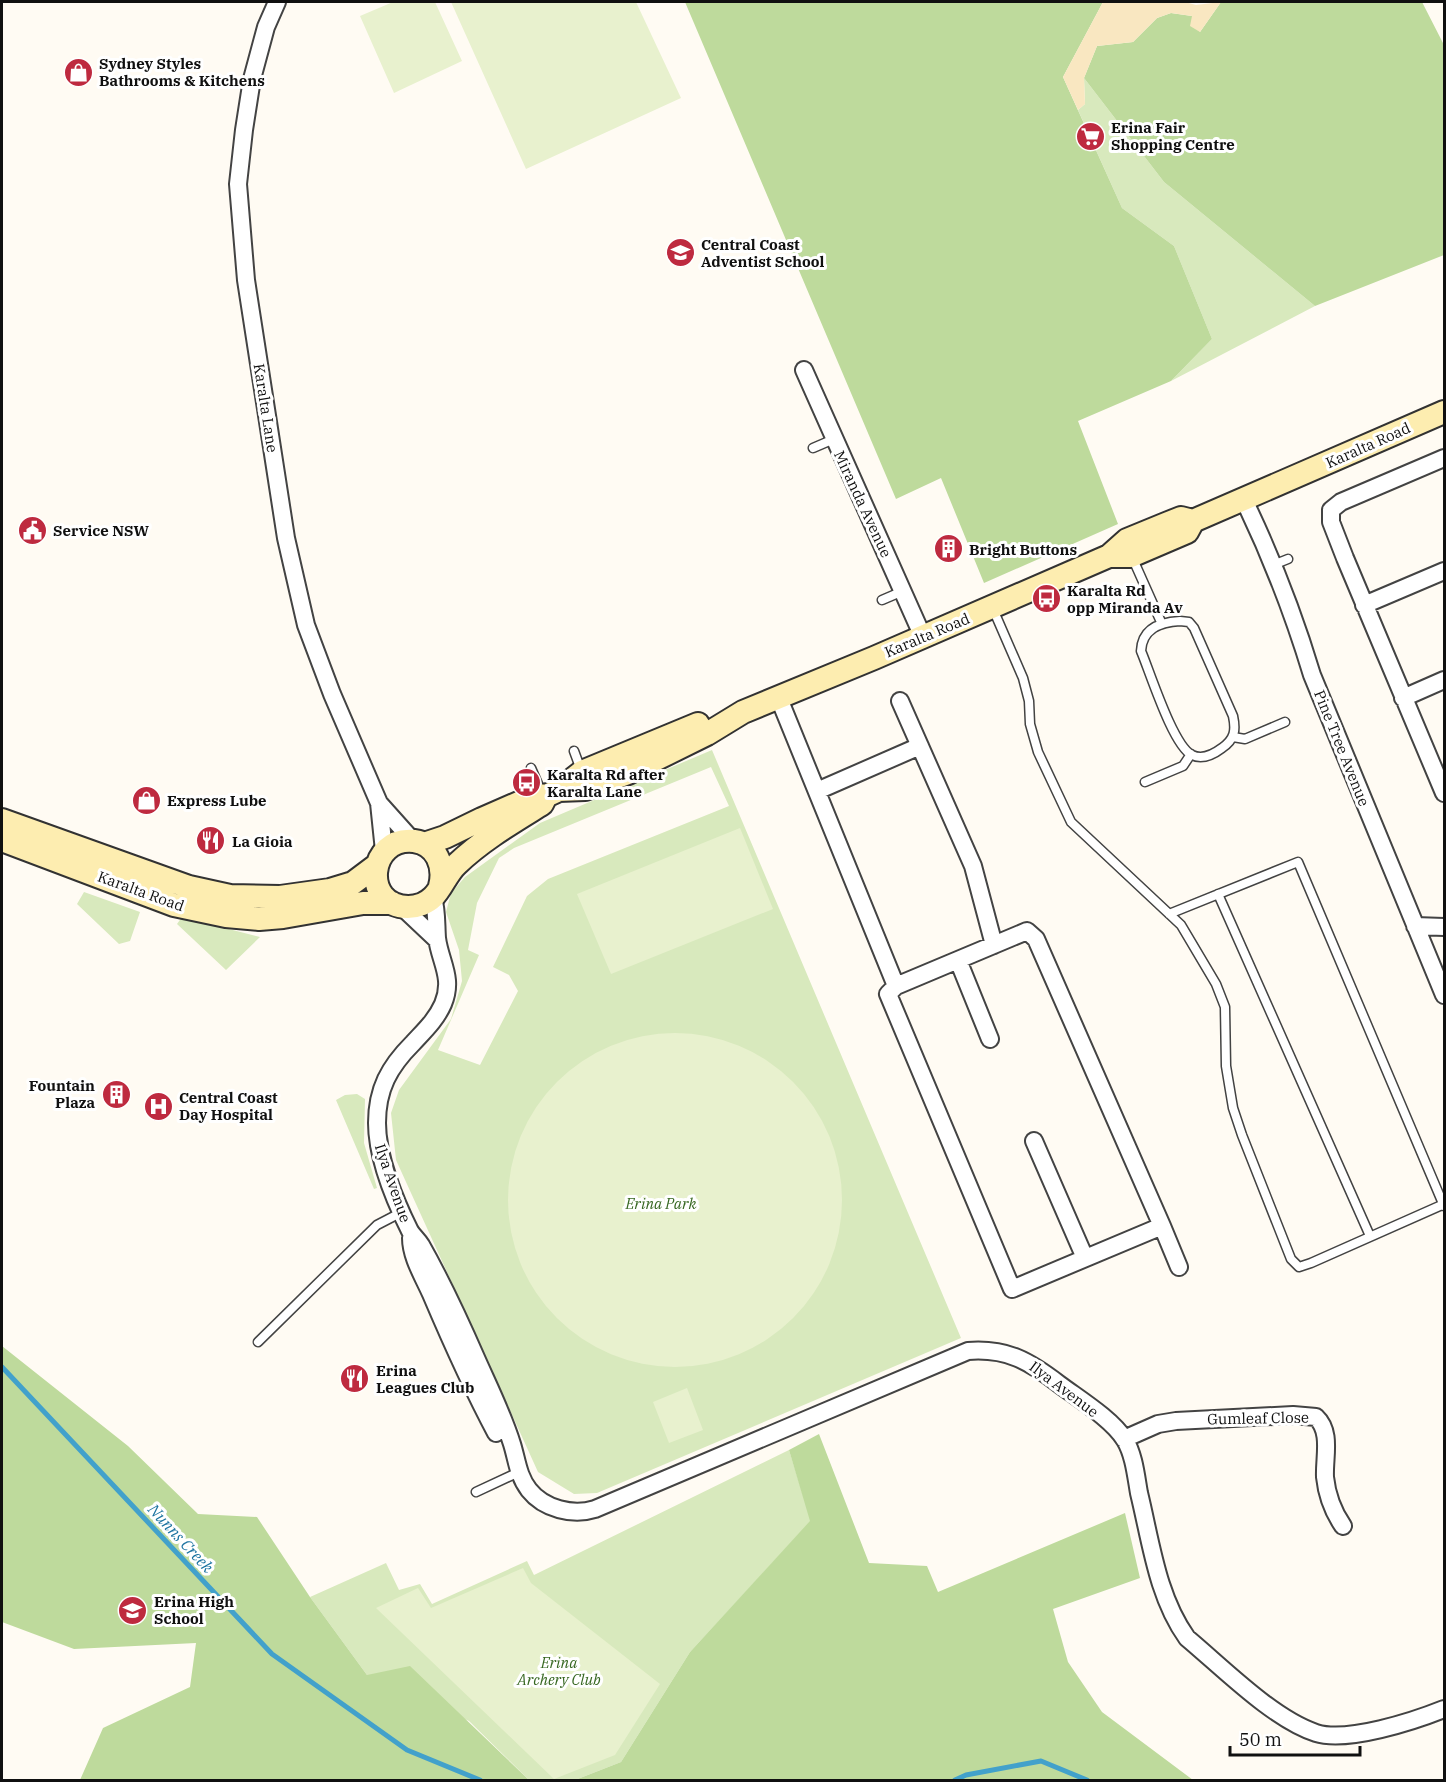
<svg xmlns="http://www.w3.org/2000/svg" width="1446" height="1782" font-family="'IBM Plex Serif',serif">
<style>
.green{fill:#d8e9bd;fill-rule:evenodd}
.forest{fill:#beda9c}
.sand{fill:#f9e7c1}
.pitch{fill:#e8f1ce}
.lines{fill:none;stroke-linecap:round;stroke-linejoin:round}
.stream{stroke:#42a1cb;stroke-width:5}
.lane-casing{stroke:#434343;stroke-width:11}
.street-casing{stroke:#434343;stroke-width:20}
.secondary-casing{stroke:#323232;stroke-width:26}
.lane{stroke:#fff;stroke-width:8}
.street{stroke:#fff;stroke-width:16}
.secondary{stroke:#fdedb0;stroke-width:22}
.labels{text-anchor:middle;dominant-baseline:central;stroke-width:6;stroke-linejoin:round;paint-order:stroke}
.poi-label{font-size:15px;font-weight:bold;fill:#101010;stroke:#fff;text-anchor:start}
.street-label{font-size:15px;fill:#101010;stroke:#fff}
.park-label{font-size:15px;font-style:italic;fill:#366721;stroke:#fff}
.water-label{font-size:16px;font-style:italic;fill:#1b73a0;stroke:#fff}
</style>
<rect width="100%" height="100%" fill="#fffbf3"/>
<path class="green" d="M1084,78L1164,182L1315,306L1171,381L1212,339L1174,246L1122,208L1078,110L1085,104Z
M712,750L961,1338L597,1493L574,1494L538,1472L396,1160L391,1113L399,1090L451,1019L462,981L459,950L446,912L451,893L465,877L540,823ZM711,767L729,806L548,879L527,896L493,967L509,975L518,991L480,1065L438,1050L479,955L468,950L477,903L499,858L514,848Z
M84,892L140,912L130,941L119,944L77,904Z
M182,917L260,937L226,970L177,924Z
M357,1094L365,1099L364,1143L377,1188L374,1189L336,1100L345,1095Z
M789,1450L811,1521L690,1652L621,1762L575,1780H529L469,1721L367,1675L310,1597L386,1563L399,1590L420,1584L432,1604L527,1561L534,1575Z"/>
<path class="forest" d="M685,2H1103L1063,77L1122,208L1174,246L1212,339L1171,381L1078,421L1118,524L984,583L941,478L896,499Z
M1221,2H1422L1444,45V255L1315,306L1164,182L1084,78L1097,46L1133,42L1157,18L1171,13L1192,16L1200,32Z
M2,1346L128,1446L198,1514L257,1517L310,1597L367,1675L410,1666L529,1780H80L103,1728L190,1687L196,1643L74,1649L2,1622Z
M819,1434L869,1563L927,1566L938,1592L1125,1513L1140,1578L1053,1609L1068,1662L1102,1712L1193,1780H575L621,1762L690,1652L810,1521L789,1450Z"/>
<path class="sand" d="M1103,2H1185L1196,5L1221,2L1200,32L1190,26L1192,16L1171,13L1157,18L1133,42L1097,46L1084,78L1085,104L1078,110L1063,77Z"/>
<path class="pitch" d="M393,2H435L462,61L394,93L360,16Z
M451,2H636L681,98L526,169Z
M740,828L773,909L611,974L577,894Z
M508 1200a167 167 0 1 1 334 0a167 167 0 1 1-334 0Z
M687,1388L703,1430L669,1443L653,1402Z
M523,1568L531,1583L660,1684L615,1755L554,1779L376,1608L418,1588L431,1608Z"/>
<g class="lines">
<path class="stream" d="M2,1367L272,1654L407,1750L480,1780
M955,1780L966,1775L1041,1761L1087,1780"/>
<defs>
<path id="lane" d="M813,448L834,439
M1132,557L1161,622
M1273,565L1288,559
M882,600L903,591
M993,609L1023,678L1029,701L1030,724L1038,752L1071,822L1181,925L1216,984L1225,1007L1226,1066L1233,1108L1242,1135L1291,1259L1299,1267L1311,1263L1444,1204
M1180,621L1189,622L1194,628L1233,716C1236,730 1235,739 1222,748C1214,754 1202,760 1192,755C1173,746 1150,672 1141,651C1142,628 1161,622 1180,621Z
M1233,737L1245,739L1285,722
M574,751L581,770
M531,768L538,784L537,795
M1145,782L1183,766L1191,754
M1218,894L1370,1236
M1169,914L1298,862L1444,1206
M258,1342L377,1225L402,1212
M476,1492L519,1472"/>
<path id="street" d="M277,2L266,27L252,79L244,130L238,184L246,280L286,538L306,625L332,694L379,803L384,851
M804,370L923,637
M1444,458L1341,502L1331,510V522L1345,558L1444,793
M1244,500C1271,556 1294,615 1312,675L1444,995
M1364,605L1444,571
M778,696L896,986
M1403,698L1444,680
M900,701L973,866L994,945
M817,791L920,746
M379,803L413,841
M433,897C437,911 436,924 437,938C440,962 454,978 443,1004C436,1020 424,1031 413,1043C389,1067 377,1089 377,1123C377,1157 395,1201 410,1231C413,1236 418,1240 421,1245C442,1282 460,1321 477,1360C489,1387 503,1415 512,1444C517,1460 518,1476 529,1490C544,1509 573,1516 595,1509L968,1351C1007,1348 1029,1361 1059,1384C1079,1399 1112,1419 1125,1440C1134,1455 1136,1476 1139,1493C1151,1542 1157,1596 1187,1638C1223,1668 1273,1719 1316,1733C1347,1743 1414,1721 1444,1709
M402,907L437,940
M1415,926L1444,927
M958,960L990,1039
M1034,1141L1085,1258
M1162,1226L1012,1289L888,994L896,986L1027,931L1036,939L1162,1226L1179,1267
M411,1238C411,1257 423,1276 431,1294C451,1341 472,1388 496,1433
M1124,1439L1158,1424L1176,1421L1293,1415L1316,1417C1332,1432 1324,1457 1325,1477C1327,1496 1332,1510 1343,1526"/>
<path id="secondary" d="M1109,556H1131L1187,532L1193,521
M559,790L585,789L628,773L707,734L743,712L874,658L1109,556L1127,540L1166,524L1181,518L1193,521L1444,412
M2,820L189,887L230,896L280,897L330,890L353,883L377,865
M2,840L174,905L226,916L259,919L283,917L363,903H392
M424,844L445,837L482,819L537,795L546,796L559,790L582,772L698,724
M440,886C445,867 437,844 414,841C368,836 361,906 408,907C417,907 427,903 433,897C442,888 447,873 457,864C482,840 513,822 542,804L546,796"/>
</defs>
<use href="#lane" class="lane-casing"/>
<use href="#street" class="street-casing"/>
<use href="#secondary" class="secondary-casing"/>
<use href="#lane" class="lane"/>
<use href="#street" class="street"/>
<use href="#secondary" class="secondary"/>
</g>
<defs>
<symbol id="shop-disc" viewBox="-11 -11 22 22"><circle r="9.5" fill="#be2a3f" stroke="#fff"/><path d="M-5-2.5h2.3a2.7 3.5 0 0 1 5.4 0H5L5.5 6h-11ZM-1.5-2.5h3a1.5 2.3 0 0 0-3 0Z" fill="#fff"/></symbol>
<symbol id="supermarket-disc" viewBox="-11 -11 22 22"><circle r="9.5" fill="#be2a3f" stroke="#fff"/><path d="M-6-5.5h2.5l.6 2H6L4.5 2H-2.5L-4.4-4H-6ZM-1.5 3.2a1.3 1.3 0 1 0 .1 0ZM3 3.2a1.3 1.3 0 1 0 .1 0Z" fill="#fff"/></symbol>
<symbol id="school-disc" viewBox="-11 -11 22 22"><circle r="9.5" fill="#be2a3f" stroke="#fff"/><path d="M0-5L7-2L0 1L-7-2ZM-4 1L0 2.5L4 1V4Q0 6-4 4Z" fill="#fff"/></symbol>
<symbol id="civic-disc" viewBox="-11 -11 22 22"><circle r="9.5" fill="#be2a3f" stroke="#fff"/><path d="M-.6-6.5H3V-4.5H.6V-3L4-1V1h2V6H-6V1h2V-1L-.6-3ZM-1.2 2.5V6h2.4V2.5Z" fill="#fff"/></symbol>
<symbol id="building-disc" viewBox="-11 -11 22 22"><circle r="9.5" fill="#be2a3f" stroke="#fff"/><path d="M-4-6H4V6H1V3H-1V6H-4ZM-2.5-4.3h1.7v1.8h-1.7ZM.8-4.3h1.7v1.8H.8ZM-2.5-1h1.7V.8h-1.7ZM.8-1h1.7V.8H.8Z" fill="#fff"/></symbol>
<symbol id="bus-disc" viewBox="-11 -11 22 22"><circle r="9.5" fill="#be2a3f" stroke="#fff"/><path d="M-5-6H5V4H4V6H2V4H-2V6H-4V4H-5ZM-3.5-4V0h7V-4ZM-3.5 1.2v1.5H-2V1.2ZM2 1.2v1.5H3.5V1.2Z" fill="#fff"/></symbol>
<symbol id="restaurant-disc" viewBox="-11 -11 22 22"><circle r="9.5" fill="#be2a3f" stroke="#fff"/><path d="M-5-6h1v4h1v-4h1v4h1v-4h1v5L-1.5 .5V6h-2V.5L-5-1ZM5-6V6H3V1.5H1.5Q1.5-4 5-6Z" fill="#fff"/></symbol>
<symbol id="hospital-disc" viewBox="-11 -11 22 22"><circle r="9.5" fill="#be2a3f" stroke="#fff"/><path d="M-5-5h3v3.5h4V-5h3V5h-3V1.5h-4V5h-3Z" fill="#fff"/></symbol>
</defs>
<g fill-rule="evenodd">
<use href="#shop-disc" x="62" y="56" width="33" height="33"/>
<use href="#supermarket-disc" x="1074" y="120" width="33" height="33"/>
<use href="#school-disc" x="664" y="236" width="33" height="33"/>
<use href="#civic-disc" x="16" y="514" width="33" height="33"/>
<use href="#building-disc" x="932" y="532" width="33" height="33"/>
<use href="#bus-disc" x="1030" y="582" width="33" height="33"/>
<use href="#bus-disc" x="510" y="766" width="33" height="33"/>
<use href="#shop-disc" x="130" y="784" width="33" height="33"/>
<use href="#restaurant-disc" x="194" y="824" width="33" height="33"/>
<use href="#building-disc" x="100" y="1078" width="33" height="33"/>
<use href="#hospital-disc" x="142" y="1090" width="33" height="33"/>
<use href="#restaurant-disc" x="338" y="1362" width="33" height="33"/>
<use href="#school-disc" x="116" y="1594" width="33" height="33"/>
</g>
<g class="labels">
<g class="poi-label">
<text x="99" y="63">Sydney Styles<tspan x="99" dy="17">Bathrooms &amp; Kitchens</tspan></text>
<text x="1111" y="127">Erina Fair<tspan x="1111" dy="17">Shopping Centre</tspan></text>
<text x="701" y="244">Central Coast<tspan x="701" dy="17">Adventist School</tspan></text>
<text x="53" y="530">Service NSW</text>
<text x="969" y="549">Bright Buttons</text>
<text x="1067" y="590">Karalta Rd<tspan x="1067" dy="17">opp Miranda Av</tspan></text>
<text x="547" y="774">Karalta Rd after<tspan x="547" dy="17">Karalta Lane</tspan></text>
<text x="167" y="800">Express Lube</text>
<text x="232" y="841">La Gioia</text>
<text x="95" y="1085" text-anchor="end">Fountain<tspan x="95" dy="17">Plaza</tspan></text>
<text x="179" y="1097">Central Coast<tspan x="179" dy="17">Day Hospital</tspan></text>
<text x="376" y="1370">Erina<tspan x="376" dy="17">Leagues Club</tspan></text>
<text x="154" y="1601">Erina High<tspan x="154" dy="17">School</tspan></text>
</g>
<g class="street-label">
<text transform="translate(266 408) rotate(81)">Karalta Lane</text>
<text transform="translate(1368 445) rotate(-24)">Karalta Road</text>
<text transform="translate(863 504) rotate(65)">Miranda Avenue</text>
<text transform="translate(927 635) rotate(-23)">Karalta Road</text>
<text transform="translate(1342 748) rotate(68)">Pine Tree Avenue</text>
<text transform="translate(141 891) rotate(20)">Karalta Road</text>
<text transform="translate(393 1183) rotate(71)">Ilya Avenue</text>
<text transform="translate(1064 1389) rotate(37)">Ilya Avenue</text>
<text transform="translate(1258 1418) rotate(-1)">Gumleaf Close</text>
</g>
<g class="park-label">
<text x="661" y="1203">Erina Park</text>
<text x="559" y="1662">Erina<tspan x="559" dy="17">Archery Club</tspan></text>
</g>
<g class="water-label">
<text transform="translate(181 1538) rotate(47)">Nunns Creek</text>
</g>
</g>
<rect width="1446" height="1782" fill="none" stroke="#101010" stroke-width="6"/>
<path d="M1230 1746v9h130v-9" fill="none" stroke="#101010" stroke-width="3"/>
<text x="1239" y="1746" font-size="18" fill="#101010" stroke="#ffffff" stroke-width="4.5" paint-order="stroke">50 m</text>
</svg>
